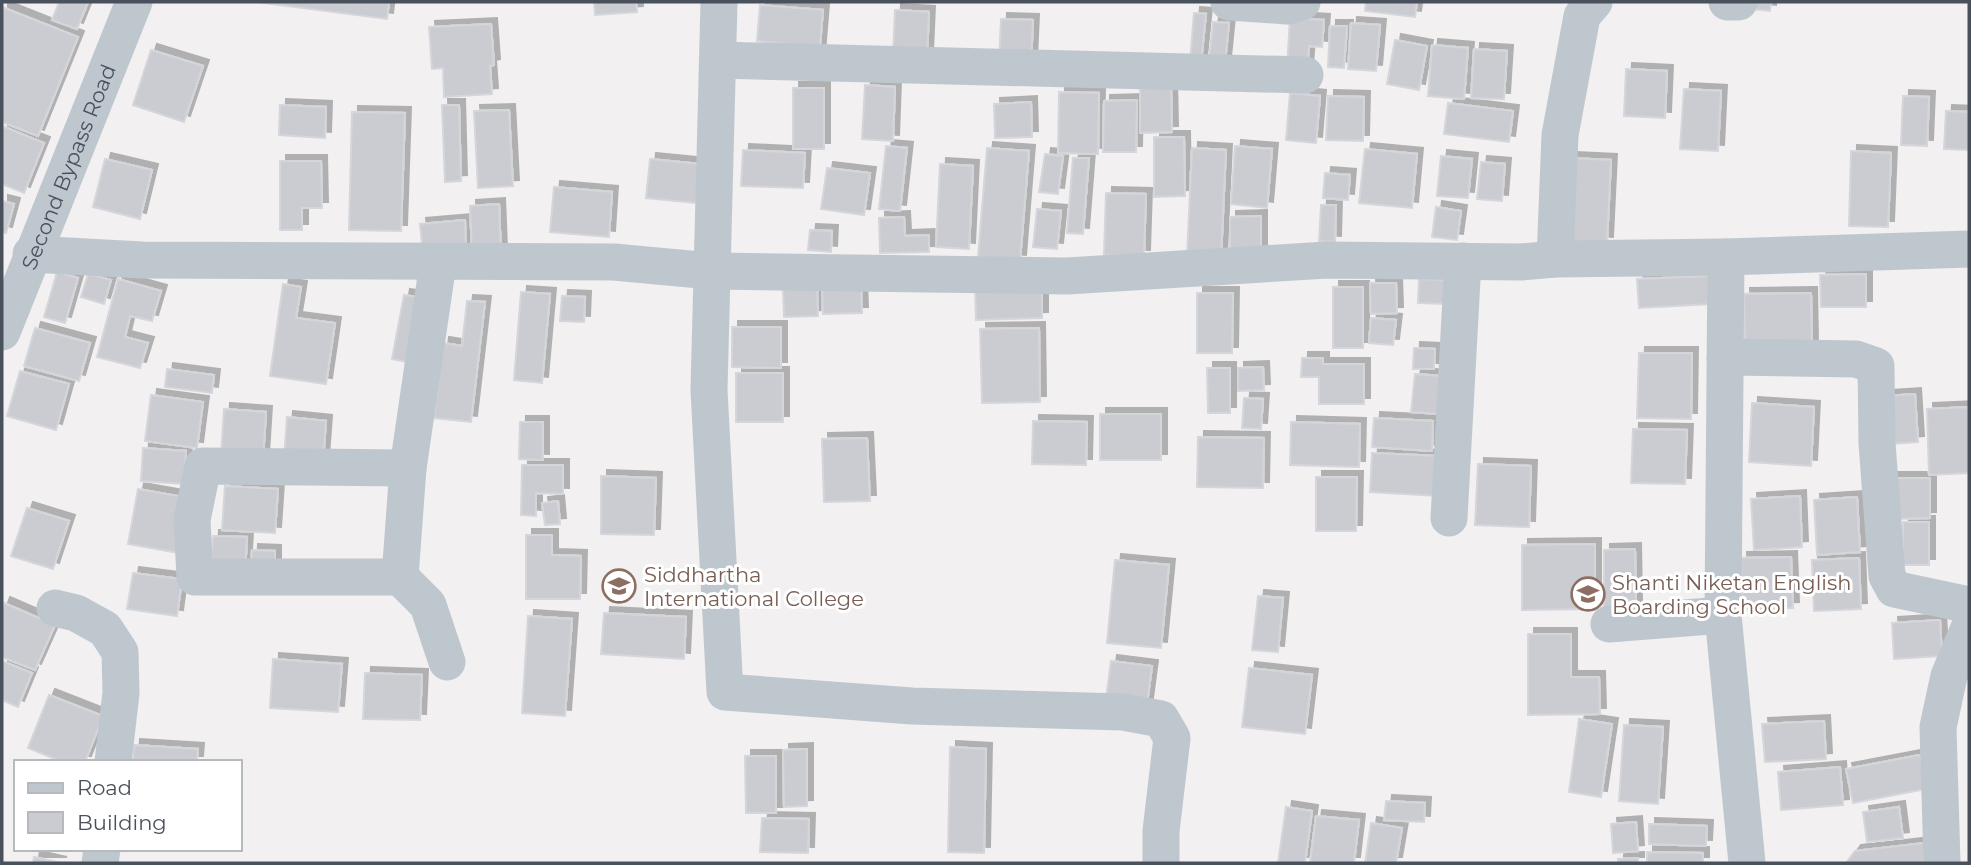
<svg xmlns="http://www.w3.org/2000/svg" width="1971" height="865" font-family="Montserrat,sans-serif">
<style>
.building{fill:#caccd2;stroke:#d5d6db;stroke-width:2;filter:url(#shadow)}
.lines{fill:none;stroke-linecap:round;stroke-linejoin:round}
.minor{stroke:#bfc7ce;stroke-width:37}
.labels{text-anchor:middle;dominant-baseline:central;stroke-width:6;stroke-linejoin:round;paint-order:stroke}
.street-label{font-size:21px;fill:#49525c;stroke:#fff}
.education-label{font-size:21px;fill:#785e54;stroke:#fff;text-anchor:start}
</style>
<defs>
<filter id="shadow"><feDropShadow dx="6" dy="-6" stdDeviation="0" flood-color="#0004"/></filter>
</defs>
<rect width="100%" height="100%" fill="#f2f0f0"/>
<path class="building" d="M59,2H88L77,29L52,20Z
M256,2H389L387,19Z
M594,2H636L637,12L595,15Z
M1366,2H1417L1415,17L1365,11Z
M1743,2H1771L1770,11L1742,8Z
M760,5L823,10L819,58L787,44L757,41Z
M2,7L78,37L38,136L2,122Z
M895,10L929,12L927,57L893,55Z
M1194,13L1206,14L1201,63L1190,62Z
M1290,18L1324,20L1322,47L1309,46L1307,69L1287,68Z
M1001,19L1033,20L1031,64L999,63Z
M1213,22L1229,23L1225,63L1209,61Z
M1351,23L1380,25L1376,71L1348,69Z
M491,24L494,65L490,66L492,94L444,97L443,68L432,69L429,27Z
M1330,26H1347L1344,68L1328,67Z
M1395,40L1427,46L1419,90L1387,84Z
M1432,45L1468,48L1464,99L1428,96Z
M1474,49L1507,51L1504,99L1471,98Z
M151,50L203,66L184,122L133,105Z
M1626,69L1667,71L1665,118L1624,116Z
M1171,84L1172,132L1140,133V85Z
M865,85L895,87L893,141L862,139Z
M793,88H824V149H793Z
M1684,89L1721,91L1718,151L1680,149Z
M1059,92L1099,93L1098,154L1058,153Z
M1290,93L1320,96L1316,143L1286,140Z
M1328,96L1364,97L1363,141L1326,140Z
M1903,96L1929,97L1927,146L1901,145Z
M1137,100L1136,152H1103L1104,101Z
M1031,102L1032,137L995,138L994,104Z
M1448,103L1513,111L1509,142L1444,134Z
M280,105L326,107L325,138L279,135Z
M442,105H459L461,181L445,182Z
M509,110L513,186L478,188L474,111Z
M1946,111L1969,112V150L1944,149Z
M352,112L405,113L401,231L349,230Z
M2,126L44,143L24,193L2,184Z
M1154,137H1184L1185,196L1154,197Z
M886,146L907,148L900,211L879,209Z
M1235,146L1272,149L1267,208L1231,204Z
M987,148L1029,151L1020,261L978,257Z
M1192,148L1226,150L1221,258L1187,256Z
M1365,149L1417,154L1412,208L1359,203Z
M743,150L805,153L803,188L741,186Z
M1851,151L1891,153L1888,227L1849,226Z
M1045,154L1063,156L1058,194L1039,192Z
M1441,156L1472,159L1468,198L1437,196Z
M1073,158H1089L1083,234L1067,233Z
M1570,158L1611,160L1607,243L1566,241Z
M105,159L152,170L140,219L93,207Z
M650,159L700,164L696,203L646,198Z
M280,161H321L322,208H302V230H280Z
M1481,162L1505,164L1502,201L1477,199Z
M940,164L973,166L969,249L936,247Z
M827,168L870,173L864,215L821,209Z
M1325,173L1350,175L1348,200L1323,198Z
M554,187L612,192L609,237L550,232Z
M1106,193L1146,194L1144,256L1104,255Z
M2,201L14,204L6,233L2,232Z
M499,204L501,253L472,254L470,206Z
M1321,205H1336L1335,242L1319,241Z
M1436,207L1461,211L1457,240L1432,237Z
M1037,209L1061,211L1057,249L1033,247Z
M1261,216V251L1230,252V217Z
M904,217L905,236L929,235V252L880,253L879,218Z
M465,220L466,251L423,254L420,224Z
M810,230L832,231L831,252L808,250Z
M57,272L78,278L65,323L44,317Z
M88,274L111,280L104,304L81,297Z
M1866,274V307H1821L1820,275Z
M1710,276L1712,304L1639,308L1637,279Z
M118,279L161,291L152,321L130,316L125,337L148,343L140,368L97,357Z
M1419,279L1447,280L1446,304L1418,303Z
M1370,283H1396L1397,313L1371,314Z
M283,284L301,287L296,318L335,323L326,384L270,376Z
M1042,285V318L976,320L975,286Z
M861,287L862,313L823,314L822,288Z
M1333,287H1363V348H1333Z
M817,288L818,316L784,317L783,289Z
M521,292L550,294L542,383L514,380Z
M1197,293H1233L1232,353H1197Z
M1811,293L1812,349L1745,350L1744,294Z
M404,295L424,298L412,363L392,359Z
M562,296L585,297L584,322L560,321Z
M467,301L485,302L471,422L434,418L443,343L462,346Z
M1371,318L1396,320L1393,345L1369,343Z
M732,327H781V368L732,367Z
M35,328L90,343L79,381L24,366Z
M1039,328L1040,402L982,403L980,329Z
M1414,348L1435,349L1434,369H1413Z
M1639,353H1692L1691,419L1637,418Z
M1302,358H1323V364H1364V404H1319V377H1301Z
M1263,367L1264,390L1238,391V368Z
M1207,368H1230V413H1208Z
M167,369L214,375L212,393L165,387Z
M20,371L69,384L56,430L7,416Z
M736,373H783V422H736Z
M1415,374L1442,376L1438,414L1411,412Z
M1915,394L1918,442L1890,444L1886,396Z
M151,395L203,402L197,448L145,441Z
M1244,398L1263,399L1261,429L1242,428Z
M1752,403L1814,407L1811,466L1749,462Z
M1969,407V473L1929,475L1927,409Z
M224,409L266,412L263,459L221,456Z
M1100,414H1161V460H1100Z
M287,417L326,421L323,462L284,459Z
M1374,418L1433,421L1432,451L1372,447Z
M1033,421L1087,422L1086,465L1032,464Z
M520,422H543V460L519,459Z
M1291,422L1360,424L1359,467L1290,465Z
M1633,429L1687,430L1685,484L1631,483Z
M1198,437L1264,438L1263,488L1197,487Z
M867,438L870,501L824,502L822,439Z
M143,448L186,451L184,484L141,481Z
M1372,453L1440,456L1438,496L1370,492Z
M1478,464L1531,466L1529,527L1475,525Z
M522,465H563V494L536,493V516L521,515Z
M601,476L656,478L654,535L601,534Z
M1316,477H1357L1356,531H1316Z
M1891,478H1930V518L1891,519Z
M225,486L278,489L275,533L222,530Z
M138,489L189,498L179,553L128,544Z
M1800,496L1802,547L1754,550L1751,499Z
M1857,497L1860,552L1817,555L1814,500Z
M558,501L560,524L545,525L542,503Z
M27,508L69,521L53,569L11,556Z
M1903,522H1929V565H1903Z
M526,535H552V555L581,556L580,599H526Z
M213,536L247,537L245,575L211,574Z
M1595,544V609L1522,610V545Z
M1635,549L1636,608H1604V550Z
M252,550L275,551V573H251Z
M1791,557L1793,608L1743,610L1741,558Z
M1859,558L1861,609L1814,611L1812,560Z
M1115,560L1169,565L1161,648L1107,643Z
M133,573L182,579L177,616L127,609Z
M1258,596L1283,598L1278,652L1252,650Z
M4,603L55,625L35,670L2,657V609Z
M604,613L686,617L684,659L601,654Z
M528,616L572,619L565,716L522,713Z
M1940,620L1942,656L1894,659L1892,623Z
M1528,634H1571V677H1599L1600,714L1528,715Z
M273,659L342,664L338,712L270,708Z
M2,661L32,673L18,707L2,700Z
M1111,661L1152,666L1147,704L1106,699Z
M1249,668L1312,675L1305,734L1242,727Z
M365,673L422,675L420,720L363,719Z
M49,695L103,716L85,762H62L28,748Z
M1579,719L1612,724L1601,797L1569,792Z
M1824,721L1826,759L1765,762L1762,724Z
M1624,725L1663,727L1658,804L1619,801Z
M134,745L198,749L197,762H133Z
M950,747L986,749L984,853L948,852Z
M807,749V806L784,807L783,750Z
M1920,755L1926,789L1853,803L1846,769Z
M745,756H776V813H746Z
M1840,767L1843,805L1781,810L1778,772Z
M1386,801L1425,803L1424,822L1384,820Z
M1286,807L1312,811L1305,863H1278Z
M1899,807L1903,838L1867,842L1863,812Z
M1316,816L1359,820L1354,863H1310Z
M762,818L809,819L808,853L760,852Z
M1636,822L1638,851L1613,853L1611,824Z
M1371,823L1402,828L1396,863H1365Z
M1649,824L1707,826L1706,846L1649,844Z
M1924,843V863H1846L1855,851Z
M1647,852L1703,853V863H1647Z
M34,857L61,863H33Z
M1638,858V863H1618V859Z"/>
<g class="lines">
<g class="minor">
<path d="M719,2L709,390L725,692L912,706L1123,712L1161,719L1172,738L1161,831V863"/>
<path d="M1229,2L1287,6L1302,2"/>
<path d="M1727,2H1739"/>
<path d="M718,60L1305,75"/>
<path d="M31,254L142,260L614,262L711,271L1067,276L1327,260L1521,262L1555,259L1726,257L1969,249"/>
<path d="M1726,257L1723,615L1747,863"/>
<path d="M1555,259L1560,135L1582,16L1594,2"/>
<path d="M438,263L408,468L400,577L428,605L447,662"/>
<path id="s1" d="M2,332L134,2"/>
<path d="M1725,357L1856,359L1876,366L1877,443L1887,576L1894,589L1969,605"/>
<path d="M1449,518L1463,261"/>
<path d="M400,577H195L192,520L203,466L408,468"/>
<path d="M55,608L76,613L105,629L120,652L121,693L113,762"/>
<path d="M1609,624L1723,615"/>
<path d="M100,863L102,849"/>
<path d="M1942,863L1938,727L1949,676L1969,628"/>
</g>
</g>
<defs>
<symbol id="school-ring" viewBox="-11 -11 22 22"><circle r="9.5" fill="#fff" stroke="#8d6e63" stroke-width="1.5"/><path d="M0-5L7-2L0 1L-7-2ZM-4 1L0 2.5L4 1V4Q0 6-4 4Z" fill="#8d6e63"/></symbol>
</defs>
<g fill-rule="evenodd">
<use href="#school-ring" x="600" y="567" width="38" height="38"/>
<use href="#school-ring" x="1569" y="575" width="38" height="38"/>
</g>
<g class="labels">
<g class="street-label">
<text stroke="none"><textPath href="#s1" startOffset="178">Second Bypass Road</textPath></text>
</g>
<g class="education-label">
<text x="644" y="574">Siddhartha<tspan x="644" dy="24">International College</tspan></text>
<text x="1612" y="582">Shanti Niketan English<tspan x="1612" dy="24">Boarding School</tspan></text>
</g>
</g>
<rect width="1971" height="865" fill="none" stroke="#49525c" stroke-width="7"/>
<rect x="14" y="760" width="228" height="91" fill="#ffffff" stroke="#b6babe" stroke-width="2"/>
<rect x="28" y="783" width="35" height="10" fill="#bfc7ce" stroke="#b6babe" stroke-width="2"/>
<text x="77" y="795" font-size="21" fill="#49525c">Road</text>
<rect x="28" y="812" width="35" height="21" fill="#caccd2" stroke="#b6babe" stroke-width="2"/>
<text x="77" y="830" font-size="21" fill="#49525c">Building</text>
</svg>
